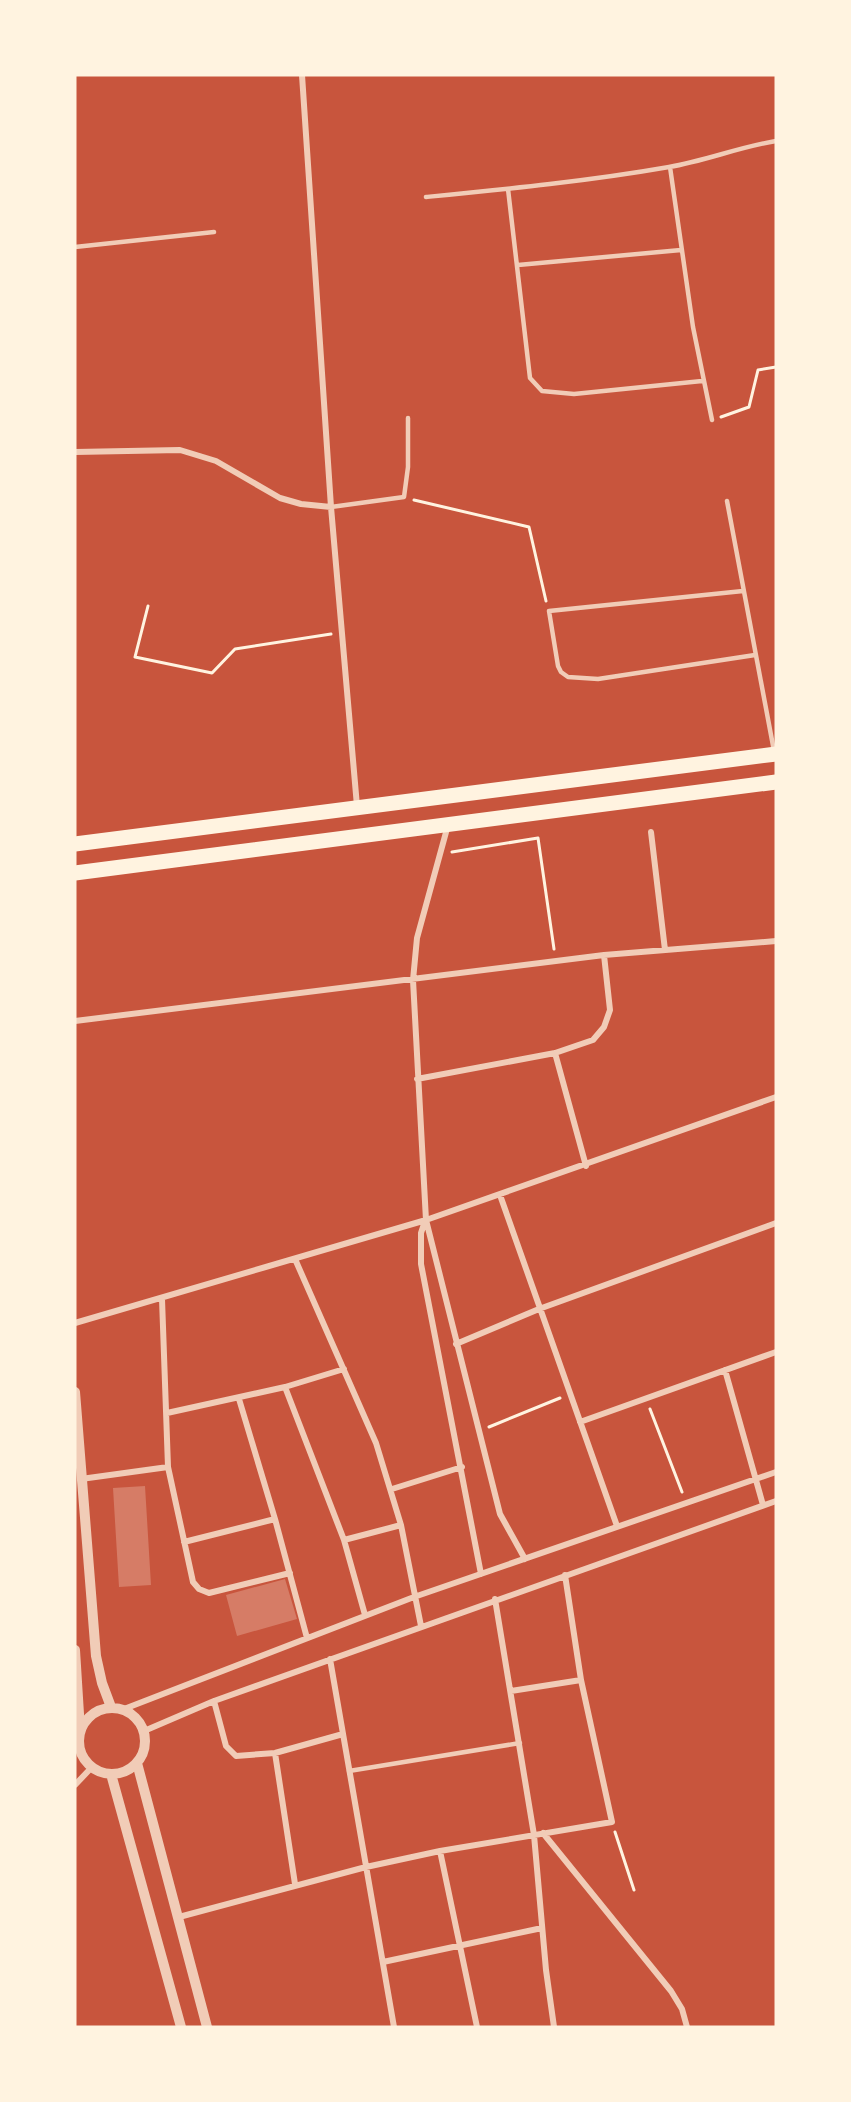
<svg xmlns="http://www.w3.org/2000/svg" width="851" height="2102" font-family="'Public Sans',sans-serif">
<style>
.building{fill:#d67c66}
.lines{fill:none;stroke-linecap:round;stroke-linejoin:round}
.path{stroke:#fff3e0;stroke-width:3}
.service{stroke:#f1ccb7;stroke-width:4.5}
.minor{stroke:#f1ccb7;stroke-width:6}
.tertiary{stroke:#f1ccb7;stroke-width:10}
.trunk{stroke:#fff3e0;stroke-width:15}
</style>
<rect width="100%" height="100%" fill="#c8553d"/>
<path class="building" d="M145,1486L151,1585L119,1587L113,1488Z
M285,1579L297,1619L237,1636L226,1595Z"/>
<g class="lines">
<path class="path" d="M721,417L749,407L758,370L776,367
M414,500L529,527L546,601
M148,606L135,657L212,673L235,649L331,634
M452,852L538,838L554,949
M650,1409L682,1492
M489,1427L560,1398
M615,1832L634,1890"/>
<path class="service" d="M670,167L693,327L712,420
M508,189L530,378L542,391L574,394L702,381
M426,197C507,189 589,181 669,167C705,161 739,147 776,141
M75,247L214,232
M518,265L681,250
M727,501L774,751
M331,507L404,497L408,467V418
M743,591L549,611L558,666L561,672L568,677L598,679L755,655
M349,1771L520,1743"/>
<path class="minor" d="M302,75L331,507L357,806
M75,452L180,450L216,461L280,498L301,504L331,507
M448,825L417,938L413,980L426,1220L500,1514L525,1559
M651,832L665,950
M75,1021L604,955L776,941
M555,1053L586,1166
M417,1079L555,1053L593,1040L604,1027L610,1010L604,955
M500,1195L617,1526
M425,1221L421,1233V1264L481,1574
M295,1259L376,1443L401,1525L421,1626
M162,1299L168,1467L193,1582L199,1589L209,1593L290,1573
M75,1323L426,1220L776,1097
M456,1344L539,1309L776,1223
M725,1370L763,1505
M285,1387L344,1369
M239,1399L275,1519L307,1638
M167,1413L285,1387L344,1540L365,1615
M580,1422L776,1352
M81,1479L168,1467
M392,1489L462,1467
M344,1540L401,1525
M184,1542L275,1519
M495,1599L534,1835L546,1970L554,2027
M330,1659L394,2027
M511,1691L581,1680
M214,1701L226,1746L236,1756L275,1753L343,1734
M124,1709L414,1597L776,1472
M144,1731L214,1701L776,1501
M75,1741L78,1740
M275,1753L295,1884
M75,1785L92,1767
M543,1833L671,1991L682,2009L687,2027
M440,1851L477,2027
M179,1917L366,1867L440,1851L612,1822L581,1680L565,1575
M383,1962L542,1928"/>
<path class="tertiary" d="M75,1392L96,1656L102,1683L111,1707
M75,1650L80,1730
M79 1741a33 33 0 1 1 66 0a33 33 0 1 1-66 0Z
M137,1763L207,2027
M111,1774L181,2027"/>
<path class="trunk" d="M75,844L776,754
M75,873L776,782"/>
</g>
<rect width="851" height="2102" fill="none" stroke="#fff3e0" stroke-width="153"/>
</svg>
